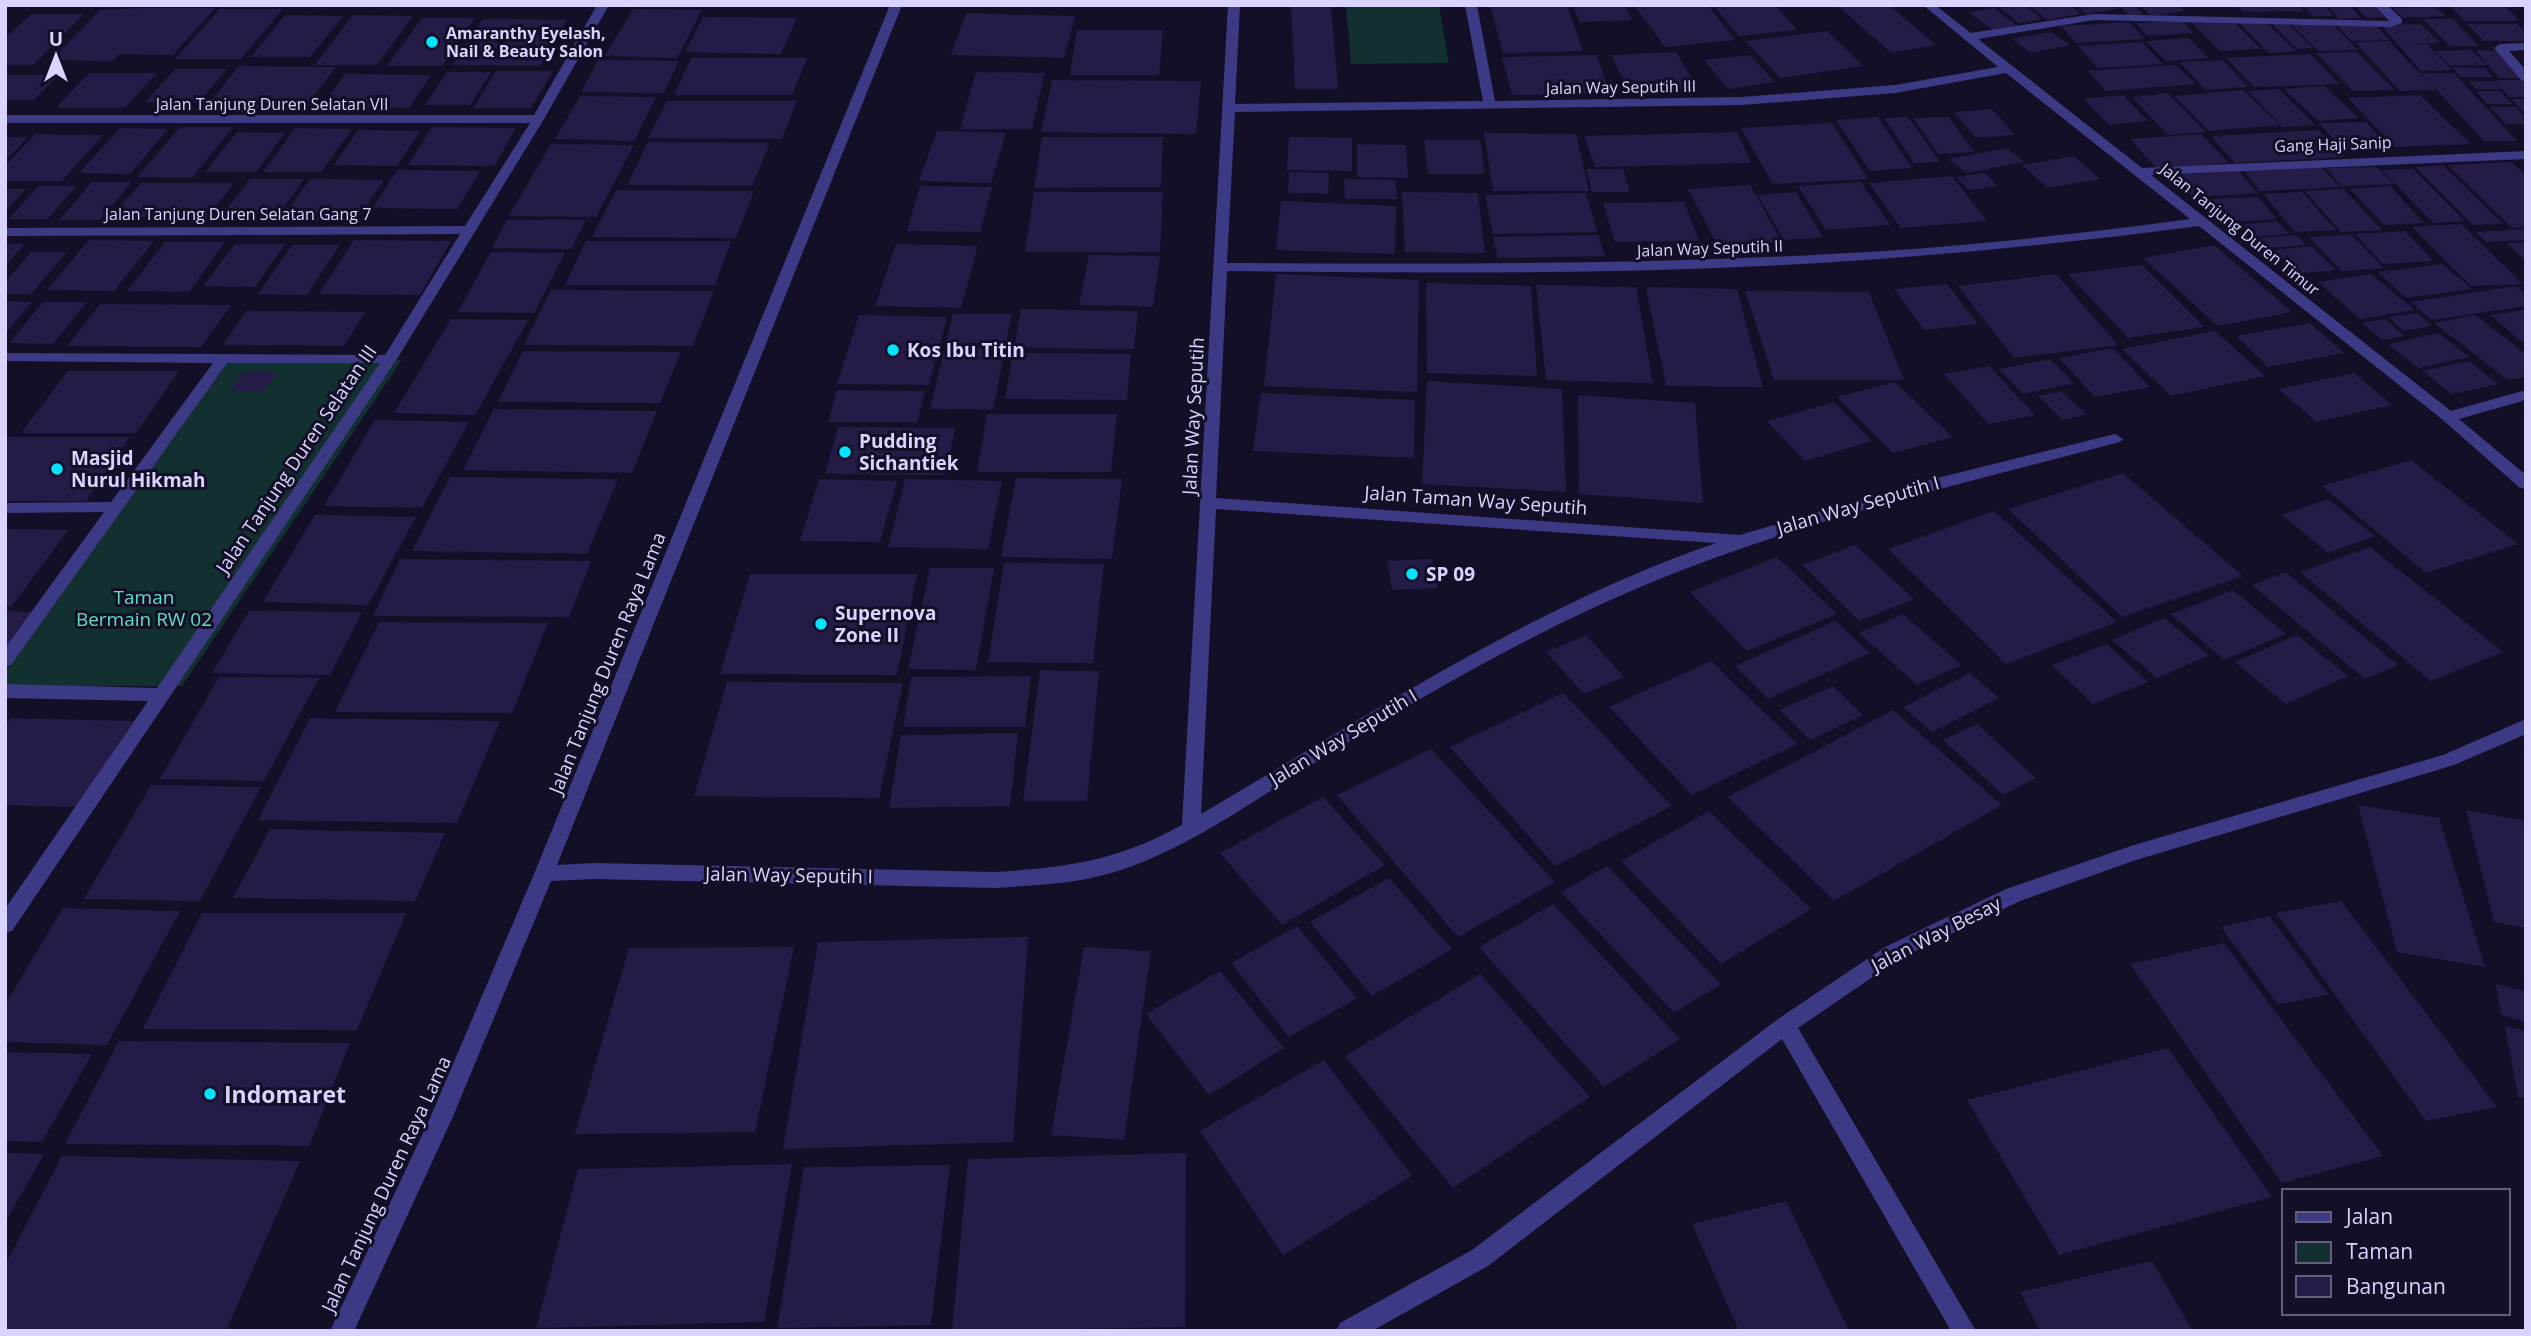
<svg xmlns="http://www.w3.org/2000/svg" width="2531" height="1336" font-family="'Open Sans',sans-serif">
<style>
.green{fill:#12302f}
.building{fill:#241b47}
.lines{fill:none;stroke-linecap:round;stroke-linejoin:round}
.minor{fill:#3d3a85;fill-rule:evenodd}
.poi-dot{fill:#00e5ff;stroke:#130f26;stroke-width:2.5}
.labels{text-anchor:middle;dominant-baseline:central;stroke-width:6;stroke-linejoin:round;paint-order:stroke}
.far-poi-label{font-size:16px;font-weight:bold;fill:#d9d4ff;stroke:#130f26;text-anchor:start}
.far-street-label{font-size:16px;fill:#d9d4ff;stroke:#130f26}
.poi-label{font-size:19px;font-weight:bold;fill:#d9d4ff;stroke:#130f26;text-anchor:start}
.street-label{font-size:19px;fill:#d9d4ff;stroke:#130f26}
.park-label{font-size:19px;fill:#5fe0c0;stroke:#130f26}
.near-poi-label{font-size:23px;font-weight:bold;fill:#d9d4ff;stroke:#130f26;text-anchor:start}
</style>
<rect width="100%" height="100%" fill="#130f26"/>
<path class="green" d="M1346,5H1439L1449,63L1351,64Z
M228,360H402L182,686H5V672Z"/>
<path class="building" d="M1331,5L1338,89H1295L1291,6Z
M1490,5H1567L1583,51L1503,53Z
M1572,5H1625L1632,20L1580,22Z
M1634,5H1708L1735,40L1665,47Z
M1713,5H1775L1797,30L1739,36Z
M1837,5H1889L1936,45L1891,53Z
M2024,5L2042,19L2019,23L2000,8Z
M2029,5H2069L2081,14L2047,20Z
M2076,5H2113L2118,9L2087,14Z
M2117,5H2133L2144,14L2131,16Z
M2138,5H2177L2185,11L2152,16Z
M2238,5H2298L2304,11L2243,12Z
M2303,5H2324L2333,16H2313Z
M2327,5H2349L2361,18L2339,19Z
M2354,5H2376L2388,17L2366,18Z
M2449,5H2504L2520,21H2465Z
M2435,7L2446,16L2403,18L2392,8Z
M140,8H215L173,55L119,54L113,61L51,60L100,10Z
M1994,8L2020,28L1995,32L1969,12Z
M220,9H283L241,59H175Z
M633,9L702,10L677,58L605,56Z
M966,13L1075,16L1064,58L951,55Z
M31,14H84L33,65H5V38Z
M285,15L343,16L310,57H251Z
M353,15L413,16L377,65H315Z
M703,17L797,18L781,54L685,52Z
M422,18H475L442,66H387Z
M483,19L567,20L540,66L452,65Z
M2423,19H2453L2479,46H2450Z
M2232,20L2261,49L2220,51L2191,22Z
M2182,21L2194,33L2147,36L2136,23Z
M2265,21L2296,51L2269,53L2238,22Z
M2285,21L2313,48L2297,49L2270,22Z
M2129,22L2145,39L2076,43L2061,26Z
M2332,24L2358,50L2318,51L2292,25Z
M2421,24L2440,43L2405,44H2427L2452,70L2421,71L2381,25Z
M2467,24H2517L2526,33V41H2484Z
M2375,25L2390,40L2352,41L2337,26Z
M1077,30H1163L1159,75H1070Z
M1827,31L1863,66L1780,78L1746,41Z
M2051,32L2070,45L2031,53L2012,39Z
M2188,38L2209,58L2166,61L2146,41Z
M2389,41L2436,90L2400,91L2355,42Z
M2142,42L2163,64L2098,68L2078,46Z
M2471,50L2487,65L2450,66L2435,51Z
M2475,50L2498,51L2522,78H2499Z
M1676,52L1698,89L1630,93L1611,55Z
M2357,52L2395,90L2353,91L2316,53Z
M2310,54L2340,84L2254,87L2226,58Z
M1597,55L1610,94L1512,95L1502,57Z
M1750,55L1775,82L1728,89L1704,60Z
M691,58H807L792,95H674Z
M598,60L679,61L664,93L581,92Z
M2223,60L2248,87L2205,90L2180,62Z
M2176,65L2196,84L2106,91L2088,71Z
M239,66L336,67L303,110H204Z
M2452,67L2485,68L2493,77H2461Z
M175,69H227L198,103L145,102Z
M496,71H553L531,108H473Z
M447,72H491L470,105H425Z
M976,72L1045,73L1032,129H960Z
M89,73H157L125,108H56Z
M2421,73H2454L2517,141H2484Z
M345,74L431,75L409,108L321,107Z
M5,75H59L34,100H5Z
M1052,80L1201,81L1196,134L1041,132Z
M2494,80H2526V97H2509Z
M2468,81H2493L2501,89H2476Z
M2324,86L2359,118L2318,121L2284,89Z
M2279,89L2315,125L2283,127L2248,91Z
M2243,90L2280,125L2209,131L2174,96Z
M2476,91H2500L2512,104H2487Z
M2168,93L2206,132L2168,135L2132,97Z
M2123,95L2148,121L2109,125L2084,99Z
M2420,95L2471,144L2395,147L2348,98Z
M580,96L656,97L634,141L555,139Z
M2511,99H2526V115Z
M667,101H797L782,139L648,138Z
M2490,107H2515L2526,118V124H2506Z
M1992,109L2015,135L1976,138L1954,112Z
M1878,117L1912,168L1870,171L1836,120Z
M1908,117L1940,162L1914,163L1884,118Z
M1949,117L1974,152L1938,154L1913,118Z
M2366,122L2392,150L2344,151L2319,123Z
M1832,123L1868,179L1773,184L1741,128Z
M180,127H233L192,178L137,177Z
M432,127L516,128L494,166L408,165Z
M120,128L168,129L130,174L79,173Z
M295,128L352,129L321,172H263Z
M358,130L420,131L397,166L334,165Z
M2318,130L2345,157L2235,163L2211,136Z
M937,131L1006,133L991,183L919,181Z
M237,132L285,133L256,172H205Z
M1737,132L1751,163L1595,167L1584,136Z
M1484,133L1576,134L1589,191H1493Z
M35,134L103,135L62,181H5V166Z
M2201,134L2229,163L2157,169L2130,139Z
M5,137H28L5,161Z
M1042,137H1163L1161,187L1034,188Z
M1289,137L1352,138V171L1287,170Z
M1424,140H1480L1485,174H1428Z
M648,142L770,143L752,186L627,185Z
M551,144L634,145L596,217L509,216Z
M1357,144L1406,145L1408,178L1357,177Z
M2007,148L2024,162L1966,173L1949,159Z
M2074,156L2100,179L2048,188L2022,165Z
M2512,162L2526,175V227L2512,228L2448,165Z
M2443,165L2503,224L2473,225L2415,167Z
M2321,167L2340,187L2260,191L2243,170Z
M2377,167L2394,184L2341,186L2326,168Z
M1586,169H1623L1630,192H1592Z
M2413,169L2465,221L2433,223L2382,170Z
M397,170L480,171L457,209L373,208Z
M2238,171L2258,193L2193,197L2173,175Z
M1289,172L1329,173L1328,194L1288,193Z
M1985,173L1998,186L1969,190L1956,177Z
M1952,176L1987,221L1901,228L1869,183Z
M250,179H304L279,214H223Z
M310,179L384,180L356,221L281,220Z
M1344,179L1395,180L1397,199H1345Z
M92,182H132L100,220H59Z
M1861,182L1890,225L1826,230L1798,186Z
M141,183H234L207,218L111,217Z
M1750,185L1782,242L1718,246L1688,189Z
M38,186H76L48,219H9Z
M920,186L992,187L980,232L907,231Z
M2390,186L2424,223L2384,225L2350,189Z
M5,189H26L5,212Z
M2344,189L2382,230L2341,232L2305,191Z
M616,190L754,191L736,238L592,237Z
M1034,192H1163L1160,252H1025Z
M1402,192L1478,193L1485,253L1405,252Z
M1796,192L1823,237L1784,240L1758,195Z
M2302,192L2336,230L2295,232L2263,194Z
M1586,193L1597,232L1493,234L1485,195Z
M2258,197L2277,219L2229,222L2209,199Z
M1281,201L1396,206L1395,254L1276,250Z
M1684,202L1699,241L1615,242L1603,203Z
M507,220H586L571,249L492,248Z
M2277,221L2289,234L2250,237L2239,225Z
M2461,224L2523,284L2471,286L2412,227Z
M2526,229V240L2486,242L2476,232Z
M2405,231L2433,261L2383,264L2355,234Z
M1598,235L1605,256L1498,258L1493,237Z
M2297,235L2306,245L2270,248L2260,238Z
M2352,235L2384,268L2341,271L2309,237Z
M89,240L154,241L114,291L47,290Z
M354,240L451,241L420,295L319,294Z
M586,241H731L715,285H565Z
M165,242H225L189,292L127,291Z
M2526,242V262L2507,243Z
M5,244H25L5,266Z
M235,244H285L255,287L203,286Z
M896,244L978,246L961,308L875,306Z
M292,245H340L307,295L258,294Z
M2214,245L2292,312L2218,326L2143,258Z
M2311,246L2336,270L2296,274L2274,250Z
M31,252H67L31,294H5V282Z
M491,252L565,253L534,313L458,312Z
M1089,255L1160,256L1153,307L1079,305Z
M2442,264L2472,289L2406,298L2378,272Z
M2142,265L2204,327L2128,338L2068,274Z
M1276,274L1419,280L1417,392L1264,386Z
M2056,274L2118,345L2014,358L1958,286Z
M2371,274L2415,310L2360,319L2318,282Z
M1426,283L1531,286L1537,376L1427,373Z
M1947,284L1978,324L1924,330L1894,289Z
M1536,285L1636,287L1653,383L1546,380Z
M2516,286L2526,294V306L2432,320L2411,302Z
M1646,287L1737,289L1763,387L1666,386Z
M551,290L714,291L693,346L524,345Z
M1745,291L1869,292L1904,380H1774Z
M5,301L32,302L5,334Z
M43,302H87L53,344L9,343Z
M100,304L231,305L201,347L67,346Z
M1021,309L1138,311L1134,349L1014,348Z
M2526,310V345L2490,315Z
M246,311L365,312L344,346L223,345Z
M2417,313L2432,326L2403,331L2388,317Z
M953,314H1012L993,410L930,409Z
M859,315L947,317L929,385L837,384Z
M2475,315L2526,354V377L2508,380L2434,323Z
M451,319L528,320L475,415L394,413Z
M2385,319L2405,336L2382,340L2362,323Z
M2310,323L2344,353L2268,367L2236,336Z
M2215,331L2265,376L2171,396L2122,349Z
M2439,333L2469,357L2418,368L2388,344Z
M2113,348L2150,387L2095,397L2059,358Z
M523,351L681,352L660,403L498,402Z
M1013,353L1131,354L1127,400L1005,399Z
M2050,359L2074,383L2023,394L1999,369Z
M2469,361L2498,384L2452,394L2422,371Z
M1989,366L2035,415L1988,424L1944,374Z
M68,371H179L136,433H21Z
M243,372H276L264,391L230,392Z
M2354,373L2392,405L2316,422L2279,389Z
M1427,381L1562,389L1566,492L1422,484Z
M1895,382L1953,437L1893,453L1837,397Z
M837,390L925,391L917,422H828Z
M2061,391L2086,414L2063,420L2038,396Z
M1261,393L1415,400L1414,458L1253,451Z
M1578,395L1695,403L1703,503L1579,494Z
M1834,402L1872,441L1805,461L1767,421Z
M494,409L657,411L632,473L463,470Z
M987,414H1117L1111,472H977Z
M375,420L469,422L422,508L324,506Z
M838,427L955,428L945,475L825,474Z
M5,437H130L86,501H5Z
M2411,460L2518,544L2426,573L2322,486Z
M2123,473L2243,576L2122,617L2008,509Z
M450,477L618,479L587,554L412,551Z
M1016,478L1122,479L1112,559L1001,557Z
M819,479L897,481L880,542L800,541Z
M905,479L1002,481L988,549L888,547Z
M2328,499L2375,536L2328,553L2282,515Z
M1994,511L2117,622L2006,664L1888,549Z
M315,515L416,517L368,605L263,602Z
M5,529L68,530L12,606H5Z
M1855,545L1914,599L1859,621L1802,565Z
M2370,547L2503,652L2431,681L2300,572Z
M1777,557L1837,614L1747,651L1690,592Z
M400,559L591,561L569,617L373,616Z
M1432,559L1438,588L1392,590L1387,561Z
M1004,563L1104,564L1093,663L988,662Z
M930,568H994L976,670L908,669Z
M2286,572L2398,665L2365,679L2252,585Z
M750,574H917L897,675L720,674Z
M2233,590L2286,634L2224,660L2171,614Z
M5,611L31,612L5,648Z
M249,611L362,612L330,675L212,673Z
M1903,614L1961,665L1917,685L1859,633Z
M2164,618L2209,655L2157,678L2112,640Z
M1835,621L1870,653L1768,699L1735,666Z
M379,622L548,623L512,713L335,712Z
M1586,635L1624,677L1584,694L1546,652Z
M2297,635L2348,676L2286,704L2235,662Z
M2107,644L2148,682L2093,704L2052,665Z
M1711,661L1797,744L1692,795L1609,707Z
M1040,670L1099,671L1087,801H1023Z
M1970,673L1999,698L1932,732L1903,707Z
M1031,676L1025,727H903L911,677Z
M219,677L319,678L264,781L160,779Z
M727,682L903,683L879,798L694,796Z
M1833,686L1863,715L1810,740L1780,710Z
M1563,693L1672,806L1555,866L1450,747Z
M1893,710L2002,805L1834,901L1728,797Z
M11,718L133,721L78,807L5,805V727Z
M310,718L500,721L457,823L258,820Z
M1977,724L2036,778L2003,795L1943,740Z
M1018,733L1010,806L889,808L901,735Z
M1431,749L1555,882L1458,937L1337,795Z
M151,785L261,787L200,901L84,899Z
M1323,797L1385,865L1282,925L1220,853Z
M2358,805L2439,818L2485,967L2397,952Z
M2466,810L2526,821V928L2494,922Z
M1709,811L1811,909L1721,964L1621,861Z
M270,829L445,833L415,901L233,898Z
M1607,866L1721,984L1674,1013L1561,892Z
M1389,878L1452,949L1372,996L1310,922Z
M2341,901L2497,1107L2426,1121L2276,913Z
M1553,904L1680,1039L1604,1087L1479,947Z
M63,908L180,911L107,1045L5,1042V1005Z
M202,913H406L357,1030L143,1029Z
M2269,916L2328,994L2278,1005L2221,927Z
M1297,926L1357,998L1289,1037L1231,963Z
M1028,937L1013,1142L783,1149L818,942Z
M2224,943L2383,1156L2282,1183L2130,964Z
M794,947L755,1132L575,1134L629,948Z
M1084,947L1151,951L1124,1140L1051,1135Z
M1220,971L1284,1048L1209,1095L1146,1014Z
M1480,974L1590,1097L1453,1188L1345,1056Z
M2496,984L2526,991V1022L2501,1015Z
M2505,1026L2526,1031V1099L2518,1097Z
M119,1041L350,1043L309,1146L65,1144Z
M2168,1048L2272,1197L2059,1255L1967,1100Z
M5,1052L92,1054L42,1142L5,1141Z
M1324,1060L1412,1176L1283,1255L1200,1131Z
M5,1153L44,1154L5,1223Z
M1186,1153L1185,1327L952,1331L968,1159Z
M62,1156L300,1161L226,1331H5V1265Z
M792,1164L764,1322L536,1328L578,1169Z
M950,1165L931,1325L777,1328L804,1167Z
M1786,1201L1849,1331H1739L1692,1224Z
M2152,1261L2193,1331H2040L2020,1292Z"/>
<g class="lines">
<path class="minor" d="M597,5H609L544,119L397,359L12,931L5,933V909L148,701L5,698V684L157,688L380,363H227L11,665L5,667V648L104,512L5,513V503L111,502L213,363L5,361V353L385,355L460,234L5,236V228L465,226L530,123H5V115H534Z
M890,5H902L557,865L594,863L996,872C1070,867 1116,861 1182,825L1228,5H1240L1235,104L1483,101L1465,5H1477L1495,101L1742,97L1895,85L1998,67L1923,5H1935L1971,33L2094,14L2389,21L2375,5H2387L2402,19V23L2390,27L2094,20L1978,39L2142,168L2526,151V159L2151,175L2451,411L2526,390V400L2459,419L2526,475V489L2520,488L2443,420L2199,226C2078,242 1957,254 1835,262C1633,275 1430,273 1227,271L1216,498L1740,535L1913,484L2115,434L2123,439L2120,442C1940,490 1765,528 1595,607C1498,652 1406,706 1316,762C1251,802 1185,851 1111,873C1074,884 1035,885 996,888L594,879L551,881L451,1121L354,1331H330L430,1118L534,874ZM2006,73L2190,219C2071,235 1952,248 1831,254C1630,265 1429,264 1227,263L1235,112L1742,105L1895,93ZM1216,509L1716,543C1532,606 1368,716 1201,814Z
M2526,43V50L2509,51L2526,70V82L2522,81L2494,48L2500,44Z
M2526,719V734L2454,765L2136,860L2020,901L1899,959L1798,1028L1976,1331H1951L1782,1039L1488,1266L1372,1331H1336L1340,1323L1472,1250L1778,1019L1885,947L2006,889L2134,845L2443,755Z"/>
</g>
<g class="poi-dot">
<circle cx="432" cy="42" r="7"/>
<circle cx="893" cy="350" r="7"/>
<circle cx="845" cy="452" r="7"/>
<circle cx="57" cy="469" r="7"/>
<circle cx="1412" cy="574" r="7"/>
<circle cx="821" cy="624" r="7"/>
<circle cx="210" cy="1094" r="7"/>
</g>
<g class="labels">
<g class="far-poi-label">
<text x="446" y="33">Amaranthy Eyelash,<tspan x="446" dy="18">Nail &amp; Beauty Salon</tspan></text>
</g>
<g class="far-street-label">
<text transform="translate(1621 87) rotate(-1)">Jalan Way Seputih III</text>
<text x="272" y="104">Jalan Tanjung Duren Selatan VII</text>
<text transform="translate(2333 144) rotate(-2)">Gang Haji Sanip</text>
<text x="238" y="214">Jalan Tanjung Duren Selatan Gang 7</text>
<text transform="translate(2240 229) rotate(39)">Jalan Tanjung Duren Timur</text>
<text transform="translate(1710 248) rotate(-2)">Jalan Way Seputih II</text>
</g>
<g class="poi-label">
<text x="907" y="350">Kos Ibu Titin</text>
<text x="859" y="441">Pudding<tspan x="859" dy="22">Sichantiek</tspan></text>
<text x="71" y="458">Masjid<tspan x="71" dy="22">Nurul Hikmah</tspan></text>
<text x="1426" y="574">SP 09</text>
<text x="835" y="613">Supernova<tspan x="835" dy="22">Zone II</tspan></text>
</g>
<g class="street-label">
<text transform="translate(1193 416) rotate(-87)">Jalan Way Seputih</text>
<text transform="translate(296 459) rotate(-56)">Jalan Tanjung Duren Selatan III</text>
<text transform="translate(1476 500) rotate(4)">Jalan Taman Way Seputih</text>
<text transform="translate(1858 505) rotate(-16)">Jalan Way Seputih I</text>
<text transform="translate(607 663) rotate(-68)">Jalan Tanjung Duren Raya Lama</text>
<text transform="translate(1343 737) rotate(-31)">Jalan Way Seputih I</text>
<text transform="translate(789 875) rotate(1)">Jalan Way Seputih I</text>
<text transform="translate(1936 934) rotate(-27)">Jalan Way Besay</text>
<text transform="translate(386 1184) rotate(-65)">Jalan Tanjung Duren Raya Lama</text>
</g>
<g class="park-label">
<text x="144" y="597">Taman<tspan x="144" dy="22">Bermain RW 02</tspan></text>
</g>
<g class="near-poi-label">
<text x="224" y="1094">Indomaret</text>
</g>
</g>
<rect width="2531" height="1336" fill="none" stroke="#d9d4ff" stroke-width="14"/>
<rect x="2282" y="1189" width="228" height="126" fill="#130f26" stroke="#625e7d" stroke-width="2"/>
<rect x="2296" y="1212" width="35" height="10" fill="#3d3a85" stroke="#625e7d" stroke-width="2"/>
<text x="2346" y="1224" font-size="21" fill="#d9d4ff">Jalan</text>
<rect x="2296" y="1242" width="35" height="21" fill="#12302f" stroke="#625e7d" stroke-width="2"/>
<text x="2346" y="1259" font-size="21" fill="#d9d4ff">Taman</text>
<rect x="2296" y="1276" width="35" height="21" fill="#241b47" stroke="#625e7d" stroke-width="2"/>
<text x="2346" y="1294" font-size="21" fill="#d9d4ff">Bangunan</text>
<g transform="translate(56 56)" stroke="#130f26" stroke-width="5" paint-order="stroke">
<path d="M0-5L12 26L0 18L-12 26Z" fill="#d9d4ff"/>
<text y="-10" font-size="19" font-weight="bold" text-anchor="middle" fill="#d9d4ff">U</text>
</g>
</svg>
